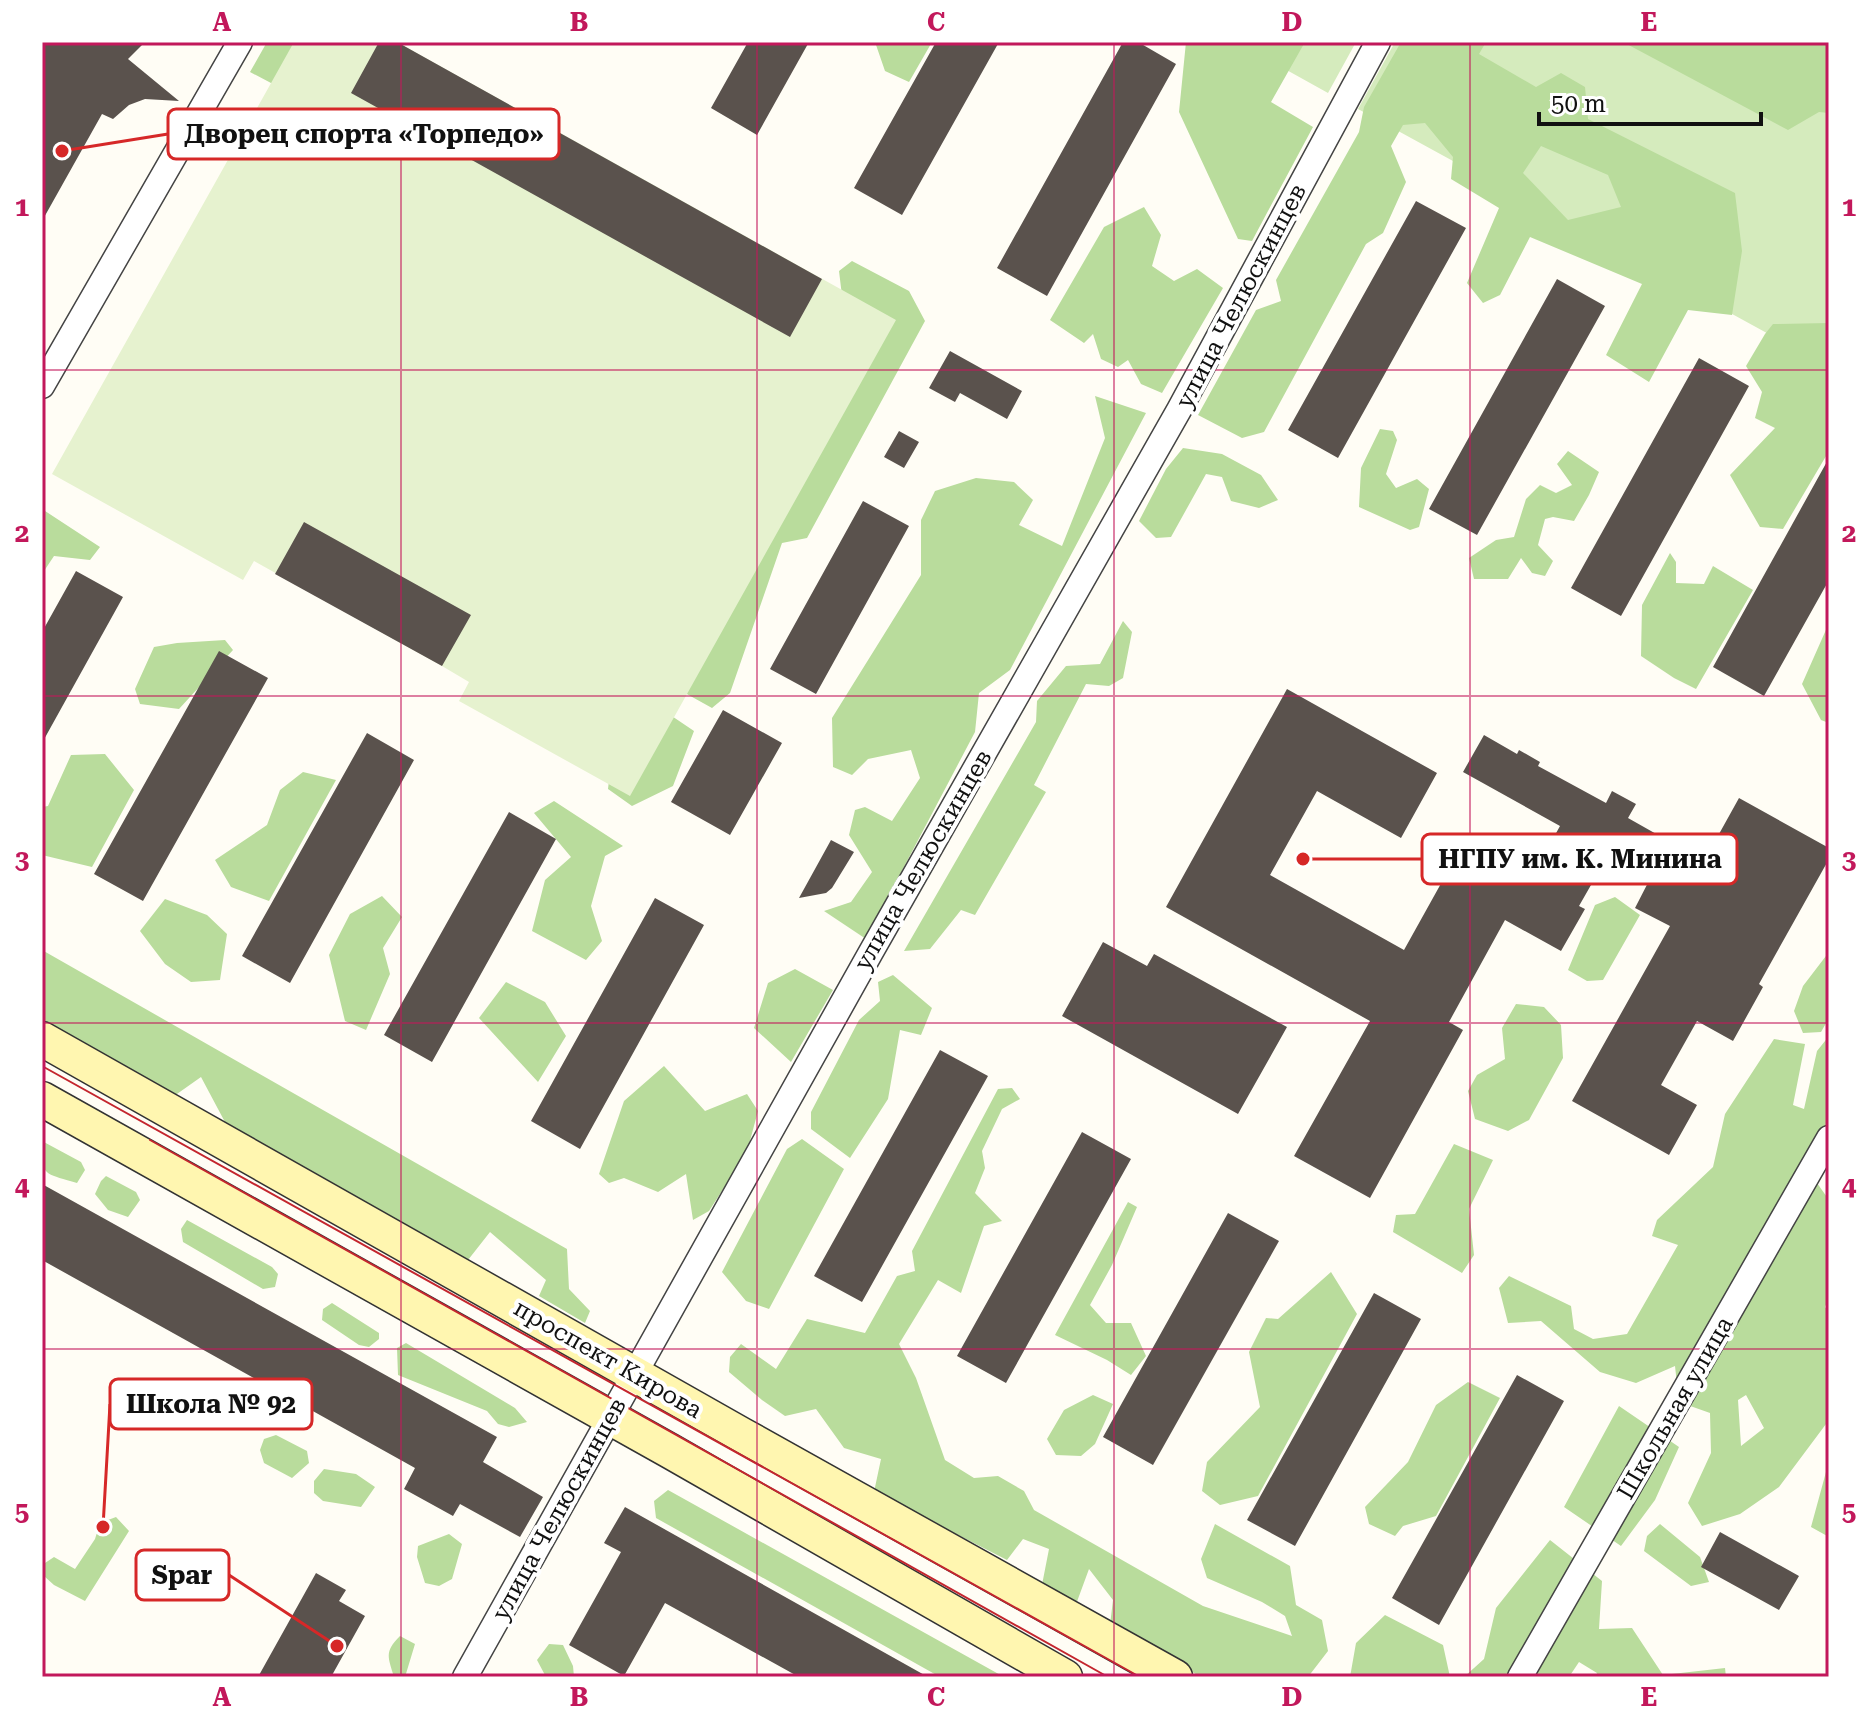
<svg xmlns="http://www.w3.org/2000/svg" width="1871" height="1719" font-family="'Roboto Serif',serif">
<style>
.green{fill:#d5ebbd}
.forest{fill:#b9dc9c;fill-rule:evenodd}
.pitch{fill:#e6f2cf}
.building{fill:#5a524d}
.lines{fill:none;stroke-linecap:round;stroke-linejoin:round}
.street-casing{stroke:#444;stroke-width:27}
.secondary-casing{stroke:#333;stroke-width:37}
.street{stroke:#fff;stroke-width:24}
.secondary{stroke:#fff6b0;stroke-width:34}
.tram{stroke:#c4262e;stroke-width:2}
.grid{fill:none;stroke:#c2185b;stroke-width:2;stroke-opacity:0.55}
.labels{text-anchor:middle;dominant-baseline:central;stroke-width:8;stroke-linejoin:round;paint-order:stroke}
.street-label{font-size:24px;fill:#111;stroke:#fff}
.leader{fill:none;stroke:#d62828;stroke-width:3}
.callout-dot{fill:#d62828;stroke:#fff;stroke-width:3}
.callout{fill:#fff;stroke:#d62828;stroke-width:3}
.callout-label{font-size:26px;text-anchor:middle;font-weight:bold;fill:#111}
.neatline{fill:none;stroke:#c2185b;stroke-width:3}
.grid-label{font-size:26px;text-anchor:middle;font-weight:bold;fill:#c2185b}
</style>
<rect width="100%" height="100%" fill="#fffdf5"/>
<path class="green" d="M1236,42H1356L1328,93Z
M1395,42H1829V367L1358,109Z"/>
<path class="forest" d="M267,42H346L305,101L250,72Z
M875,42H932L909,82L885,71Z
M1186,42H1305L1271,102L1313,127L1252,241L1238,239L1179,112Z
M1401,42H1486L1479,54L1536,87L1561,73L1585,87L1588,119L1735,193L1742,251L1732,315L1688,310L1649,382L1606,355L1642,284L1530,237L1500,295L1483,303L1467,283L1499,208L1451,179L1453,157L1425,123L1403,125L1391,146L1406,182L1383,233L1366,244L1264,432L1242,438L1198,415L1256,310L1281,301L1276,280L1359,132L1364,107ZM1541,146L1608,175L1621,207L1568,220L1523,173Z
M1623,42H1829V113L1819,112L1788,130Z
M1144,207L1161,235L1152,266L1174,281L1197,269L1223,288L1162,393L1141,384L1128,360L1118,367L1101,359L1093,334L1084,343L1050,320L1104,227Z
M852,261L909,291L925,321L807,538L782,543L730,693L712,708L676,688L843,304L839,271Z
M1829,323V451L1783,529L1760,527L1730,475L1775,428L1755,418L1762,392L1746,366L1765,334L1773,324Z
M1095,396L1146,413L1010,670L979,693L975,732L866,939L824,911L851,902L872,872L849,835L855,810L865,807L892,821L920,778L911,750L868,759L852,775L833,767L832,718L921,575V520L935,491L976,478L1014,482L1033,500L1019,525L1062,546L1105,438Z
M1380,429L1393,431L1397,440L1386,474L1396,488L1417,479L1429,489L1419,527L1410,530L1359,507L1361,468Z
M1183,448L1222,454L1261,475L1278,500L1259,508L1231,501L1222,477L1206,474L1171,537L1156,538L1139,521L1166,469Z
M1568,451L1599,472L1589,495L1574,521L1553,517L1545,519L1538,545L1553,561L1545,576L1532,573L1521,558L1508,579H1474L1469,558L1496,540L1514,537L1526,499L1540,485L1556,493L1572,485L1557,464Z
M42,509L100,547L90,560L54,556L42,574Z
M1670,553L1676,562V583L1704,584L1713,566L1753,590L1696,689L1674,678L1641,656L1642,605Z
M1123,621L1132,632L1123,678L1109,686L1086,684L1034,785L1046,792L975,915L961,910L930,949L904,951L1036,722L1037,701L1066,666L1100,664Z
M1829,623V723L1821,720L1802,684Z
M225,640L233,650L179,709L140,704L135,689L154,647L177,643Z
M654,704L694,731L673,786L632,806L608,789L613,746Z
M105,754L134,790L92,867L42,855V807L48,806L71,755Z
M303,772L336,780L269,901L231,887L215,860L267,825L280,790Z
M554,801L623,846L605,856L591,906L602,941L586,960L532,931L545,880L571,857L534,813Z
M382,896L402,917L383,948L390,974L366,1030L345,1021L329,955L350,914Z
M1615,897L1640,915L1603,980L1587,981L1568,970L1595,905Z
M165,899L207,915L227,934L220,980L191,982L165,964L140,931Z
M42,950L567,1249L569,1289L590,1311L585,1323L539,1296L546,1280L490,1232L468,1260L234,1139L201,1077L167,1101L42,1031Z
M1829,952V1018L1821,1032L1803,1033L1794,1011L1803,986Z
M795,969L833,990L791,1062L754,1028L768,983Z
M893,975L932,1008L921,1035L900,1030L888,1099L850,1158L811,1129V1112L859,1020L880,1001L878,982Z
M506,982L545,1002L566,1036L538,1082L479,1018Z
M1516,1004L1544,1007L1561,1025L1563,1058L1529,1120L1508,1131L1475,1119L1468,1091L1477,1075L1505,1059L1502,1028Z
M1829,1036V1122L1805,1166L1829,1200V1297L1825,1307L1829,1312V1420L1779,1487L1740,1514L1702,1526L1688,1503L1711,1453L1710,1413L1679,1402L1675,1366L1636,1383L1600,1372L1541,1321L1508,1323L1499,1288L1509,1276L1571,1306L1574,1329L1593,1339L1627,1334L1678,1245L1652,1236L1657,1220L1713,1167L1725,1114L1774,1039L1805,1044L1793,1105L1804,1109L1817,1051ZM1746,1395L1764,1428L1741,1446L1738,1400Z
M664,1066L705,1111L747,1094L758,1111L747,1152L709,1211L693,1220L686,1174L658,1192L624,1178L609,1183L599,1174L624,1101Z
M1012,1088L1020,1099L1002,1109L982,1151L985,1168L975,1193L1002,1221L984,1226L961,1293L938,1280L899,1344L916,1378L945,1460L974,1478L998,1476L1024,1491L1034,1510L1203,1606L1292,1636L1285,1616L1262,1602L1207,1578L1201,1559L1215,1524L1290,1566L1296,1605L1322,1620L1328,1651L1308,1677H1201L1110,1625L1113,1600L1089,1569L1075,1607L1040,1595L1049,1549L1023,1539L1007,1560L874,1492L881,1459L844,1448L816,1409L785,1416L762,1400L729,1372L730,1357L741,1344L776,1369L807,1319L865,1333L897,1276L915,1271L912,1251L998,1089Z
M802,1139L844,1169L769,1309L746,1301L722,1272L787,1149Z
M42,1141L81,1162L85,1170L77,1183C45,1173 40,1177 42,1141Z
M1454,1144L1493,1160L1469,1209L1474,1255L1462,1273L1393,1232L1396,1215L1415,1214Z
M106,1176L136,1192L140,1200L128,1217L108,1210L95,1194L101,1181Z
M1128,1202L1137,1207L1112,1265L1090,1305L1106,1323H1131L1146,1356L1131,1375L1107,1360L1055,1335Z
M187,1220L272,1267L278,1274L275,1287L263,1289L183,1242L181,1229Z
M1331,1272L1357,1314L1258,1496L1220,1505L1202,1491L1207,1462L1260,1407L1249,1352L1266,1318L1278,1319Z
M332,1303L379,1333V1339L369,1347L359,1345L322,1320L323,1309Z
M406,1343L515,1408L527,1422L509,1427L498,1424L487,1411L398,1375L397,1348Z
M1468,1382L1500,1398L1436,1516L1403,1526L1395,1536L1369,1524L1365,1507L1408,1462L1436,1405Z
M1093,1395L1113,1404L1095,1444L1081,1456L1056,1455L1047,1439L1064,1410Z
M1619,1406L1679,1447L1655,1500L1621,1546L1564,1507Z
M276,1435L307,1451L309,1463L292,1478L264,1463L260,1450L264,1439Z
M1829,1461V1537L1811,1527Z
M324,1469L356,1474L375,1487L361,1507L323,1501L314,1493V1481Z
M668,1490L1004,1677H940L656,1518L654,1501Z
M116,1517L129,1531L85,1601L54,1585L44,1576L45,1563L54,1557L75,1569L95,1539L100,1523Z
M1660,1524L1700,1557L1709,1582L1691,1586L1644,1551L1647,1536Z
M449,1534L462,1544L452,1579L439,1586L425,1583L417,1557L418,1546Z
M1550,1540L1602,1581L1599,1629L1632,1628L1663,1675L1725,1668L1726,1677H1596L1597,1673L1579,1662L1569,1677H1464L1484,1659L1496,1608Z
M1385,1615L1443,1645L1450,1677H1350L1356,1643Z
M400,1636L415,1644L405,1677H394C388,1657 384,1652 400,1636Z
M549,1644L563,1645L573,1666L574,1677H546L537,1660Z"/>
<path class="pitch" d="M294,42H397L896,320L630,796L459,701L469,682L442,666L254,561L243,580L52,474Z"/>
<path class="building" d="M42,42H145L128,59L179,101L145,99L129,105L113,119L102,114L42,221Z
M379,42H397L822,279L790,337L351,93Z
M748,42H809L757,135L711,108Z
M936,42H999L902,215L854,188Z
M1123,42H1138L1176,64L1047,296L997,268Z
M1416,201L1466,228L1338,458L1288,430Z
M1557,279L1605,306L1477,535L1429,509Z
M950,351L1022,391L1007,419L960,393L955,402L929,388Z
M1699,358L1749,386L1621,616L1571,588Z
M899,431L919,442L904,468L884,457Z
M1829,458V580L1764,696L1713,667Z
M863,501L909,526L816,694L770,669Z
M304,522L471,615L442,666L275,574Z
M76,571L123,597L42,743V632Z
M219,651L268,678L143,901L94,874Z
M1287,689L1437,773L1401,838L1317,791L1270,875L1404,950L1468,835L1534,873L1560,826L1463,772L1484,735L1517,754L1519,750L1540,762L1538,766L1606,803L1612,791L1636,804L1628,818L1704,861L1739,798L1829,848V859L1759,984L1763,987L1733,1041L1697,1021L1661,1085L1697,1105L1669,1155L1572,1101L1670,926L1635,908L1653,873L1611,850L1579,906L1585,909L1561,951L1505,920L1449,1022L1463,1030L1370,1198L1294,1156L1370,1021L1166,907Z
M723,710L782,743L730,835L671,802Z
M367,733L414,760L290,983L242,956Z
M509,812L556,839L432,1062L384,1035Z
M831,840L854,852L832,888L826,893L799,898Z
M655,898L704,925L580,1149L531,1121Z
M1103,942L1147,966L1154,954L1287,1027L1238,1114L1062,1016Z
M940,1050L988,1076L862,1302L814,1276Z
M1082,1132L1131,1159L1006,1383L957,1356Z
M42,1184L497,1437L483,1462L543,1497L520,1537L460,1504L453,1516L404,1489L415,1468L42,1260Z
M1228,1213L1279,1241L1153,1465L1103,1437Z
M1374,1293L1421,1319L1295,1546L1247,1520Z
M1517,1375L1564,1401L1439,1625L1392,1598Z
M625,1507L641,1516L928,1677H799L665,1603L624,1676L569,1645L621,1552L604,1543Z
M1720,1532L1799,1576L1779,1610L1701,1567Z
M316,1573L346,1590L339,1601L365,1616L331,1677H258Z"/>
<g class="lines">
<defs>
<path id="street" d="M42,386L240,42
M465,1677L871,952L1179,410L1378,42
M1520,1677L1829,1138"/>
<path id="secondary" d="M42,1039L742,1435L1175,1677
M42,1099L670,1451L1065,1677"/>
</defs>
<use href="#street" class="street-casing"/>
<use href="#secondary" class="secondary-casing"/>
<use href="#street" class="street"/>
<use href="#secondary" class="secondary"/>
<path class="tram" d="M42,1066L1140,1677
M150,1140L1108,1677"/>
</g>
<path class="grid" d="M401,42V1677M757,42V1677M1114,42V1677M1470,42V1677M42,370H1829M42,696H1829M42,1023H1829M42,1349H1829"/>
<g class="labels">
<g class="street-label">
<text transform="translate(1241 296) rotate(-62)">улица Челюскинцев</text>
<text transform="translate(923 860) rotate(-60)">улица Челюскинцев</text>
<text transform="translate(608 1359) rotate(30)">проспект Кирова</text>
<text transform="translate(1675 1408) rotate(-60)">Школьная улица</text>
<text transform="translate(559 1509) rotate(-61)">улица Челюскинцев</text>
</g>
</g>
<path class="leader" d="M62 151L168 134M1303 859L1422 859M103 1527L110 1404M337 1646L229 1575"/>
<g class="callout-dot">
<circle cx="62" cy="151" r="8"/>
<circle cx="1303" cy="859" r="8"/>
<circle cx="103" cy="1527" r="8"/>
<circle cx="337" cy="1646" r="8"/>
</g>
<g class="callout">
<rect x="168" y="109" width="391" height="50" rx="8"/>
<rect x="1422" y="834" width="315" height="50" rx="8"/>
<rect x="110" y="1379" width="202" height="50" rx="8"/>
<rect x="136" y="1550" width="93" height="50" rx="8"/>
</g>
<g class="callout-label">
<text x="364" y="143">Дворец спорта «Торпедо»</text>
<text x="1580" y="868">НГПУ им. К. Минина</text>
<text x="211" y="1413">Школа № 92</text>
<text x="182" y="1584">Spar</text>
</g>
<rect width="1871" height="1719" fill="none" stroke="#ffffff" stroke-width="88"/>
<path d="M1539 112v12h222v-12" fill="none" stroke="#111111" stroke-width="4"/>
<text x="1551" y="112" font-size="24" fill="#111111" stroke="#ffffff" stroke-width="6" paint-order="stroke">50 m</text>
<rect x="44" y="44" width="1783" height="1631" class="neatline"/>
<g class="grid-label">
<text x="222" y="31">A</text>
<text x="579" y="31">B</text>
<text x="936" y="31">C</text>
<text x="1292" y="31">D</text>
<text x="1649" y="31">E</text>
<text x="22" y="216">1</text>
<text x="1849" y="216">1</text>
<text x="22" y="542">2</text>
<text x="1849" y="542">2</text>
<text x="22" y="869">3</text>
<text x="1849" y="869">3</text>
<text x="22" y="1195">4</text>
<text x="1849" y="1195">4</text>
<text x="22" y="1521">5</text>
<text x="1849" y="1521">5</text>
<text x="222" y="1706">A</text>
<text x="579" y="1706">B</text>
<text x="936" y="1706">C</text>
<text x="1292" y="1706">D</text>
<text x="1649" y="1706">E</text>
</g>
</svg>
